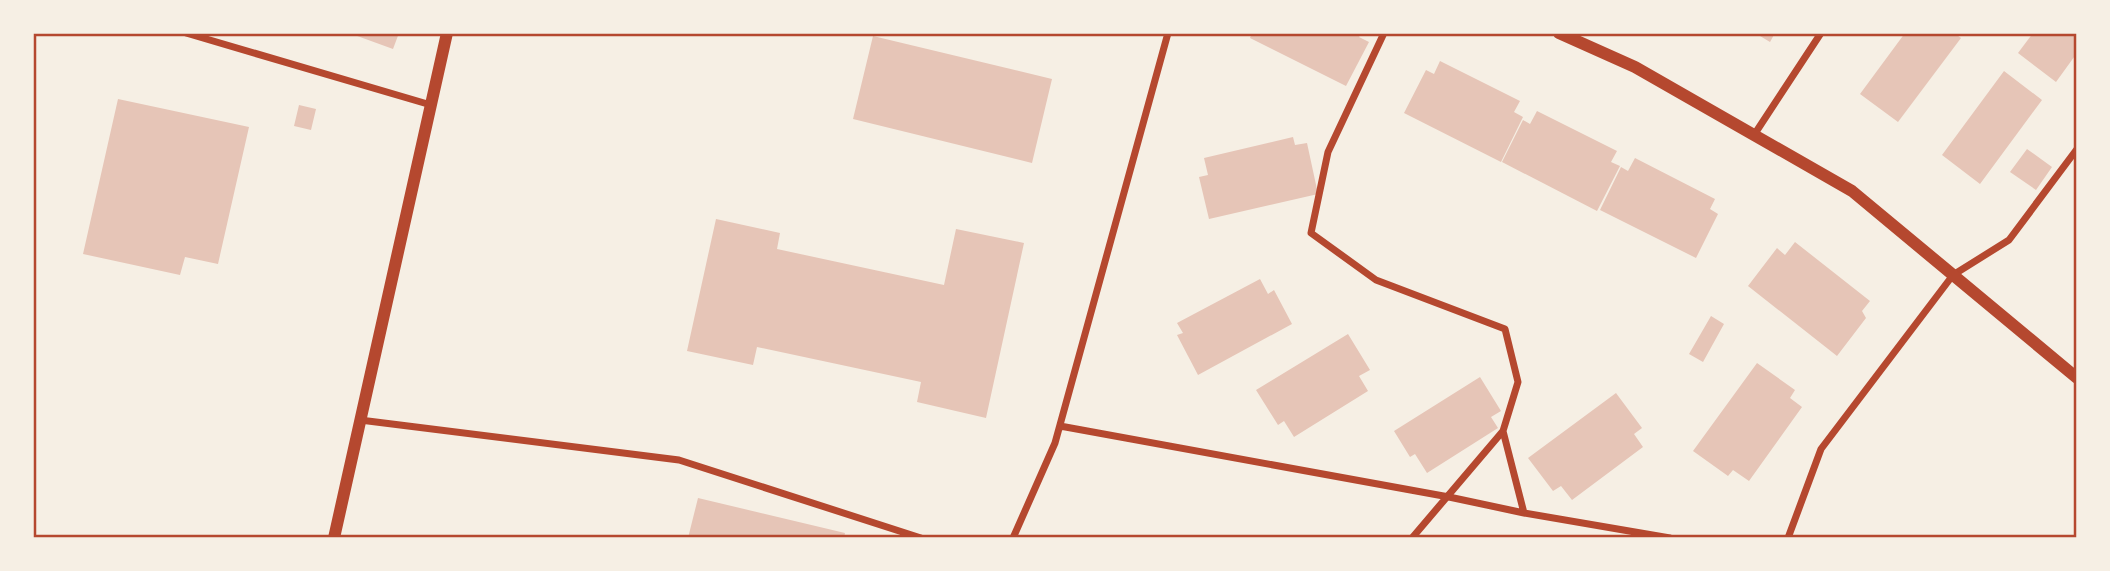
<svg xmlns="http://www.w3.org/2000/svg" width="2110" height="571" font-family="'Source Sans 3',sans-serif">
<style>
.building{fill:#e6c5b7}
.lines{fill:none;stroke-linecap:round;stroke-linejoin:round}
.minor{stroke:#b5482f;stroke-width:7}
.tertiary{stroke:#b5482f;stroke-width:12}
.neatline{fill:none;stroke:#b5482f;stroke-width:2.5}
</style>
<rect width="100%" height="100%" fill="#f6efe4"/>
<path class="building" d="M349,33H399L393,49Z
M1252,33H1362L1359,37L1369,42L1346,86L1250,38Z
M1755,33H1775L1770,42Z
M1905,33H1954L1961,38L1898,122L1860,94Z
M2033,33H2077V53L2056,82L2018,53Z
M873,36L1052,79L1032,163L853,119Z
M1440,61L1520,101L1514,112L1523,117L1501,162L1404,113L1426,70L1434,74Z
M2004,71L2042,100L1980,184L1942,155Z
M118,99L249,127L218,264L185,257L180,275L83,254Z
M299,105L316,109L311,130L294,126Z
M1537,111L1617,151L1611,162L1620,166L1597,211L1502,162L1523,120L1530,124Z
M1293,137L1295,145L1307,143L1318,194L1209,219L1199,177L1208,175L1204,158Z
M2027,149L2052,167L2036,190L2010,172Z
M1635,158L1715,199L1710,209L1718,214L1696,258L1600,210L1621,167L1628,171Z
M716,219L780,233L777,249L944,285L956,229L1024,243L986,418L917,402L921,382L757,347L753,365L687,351Z
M1795,242L1870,301L1862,311L1866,318L1837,356L1748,286L1777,248L1785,255Z
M1260,279L1268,294L1274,290L1292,324L1198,375L1177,335L1183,333L1177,323Z
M1711,316L1724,324L1703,362L1689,354Z
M1348,334L1370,370L1359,376L1368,391L1294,437L1284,421L1278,425L1256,390Z
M1757,363L1795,390L1790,398L1802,407L1749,481L1733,470L1728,476L1693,451Z
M1480,377L1501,411L1491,417L1498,428L1427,473L1415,454L1410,457L1394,431Z
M1616,393L1642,428L1634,434L1643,447L1572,500L1561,486L1553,491L1528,458Z
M698,498L845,533L844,538H688Z"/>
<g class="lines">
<path class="minor" d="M186,33L431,105
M1384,33L1328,152L1311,233L1376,280L1505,329L1518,382L1503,431L1412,538
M1754,135L1821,33
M360,420L679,460L921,538
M1060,426L1449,497L1524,513L1670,538
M1503,431L1524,513
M1013,538L1055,443L1168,33
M1788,538L1821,449L1953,275L2009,240L2077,149"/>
<path class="tertiary" d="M1559,33L1635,67L1852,191L2077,378
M334,538L447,33"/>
</g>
<rect width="2110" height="571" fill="none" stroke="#f6efe4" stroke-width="70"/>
<rect x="35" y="35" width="2040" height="501" class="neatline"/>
</svg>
